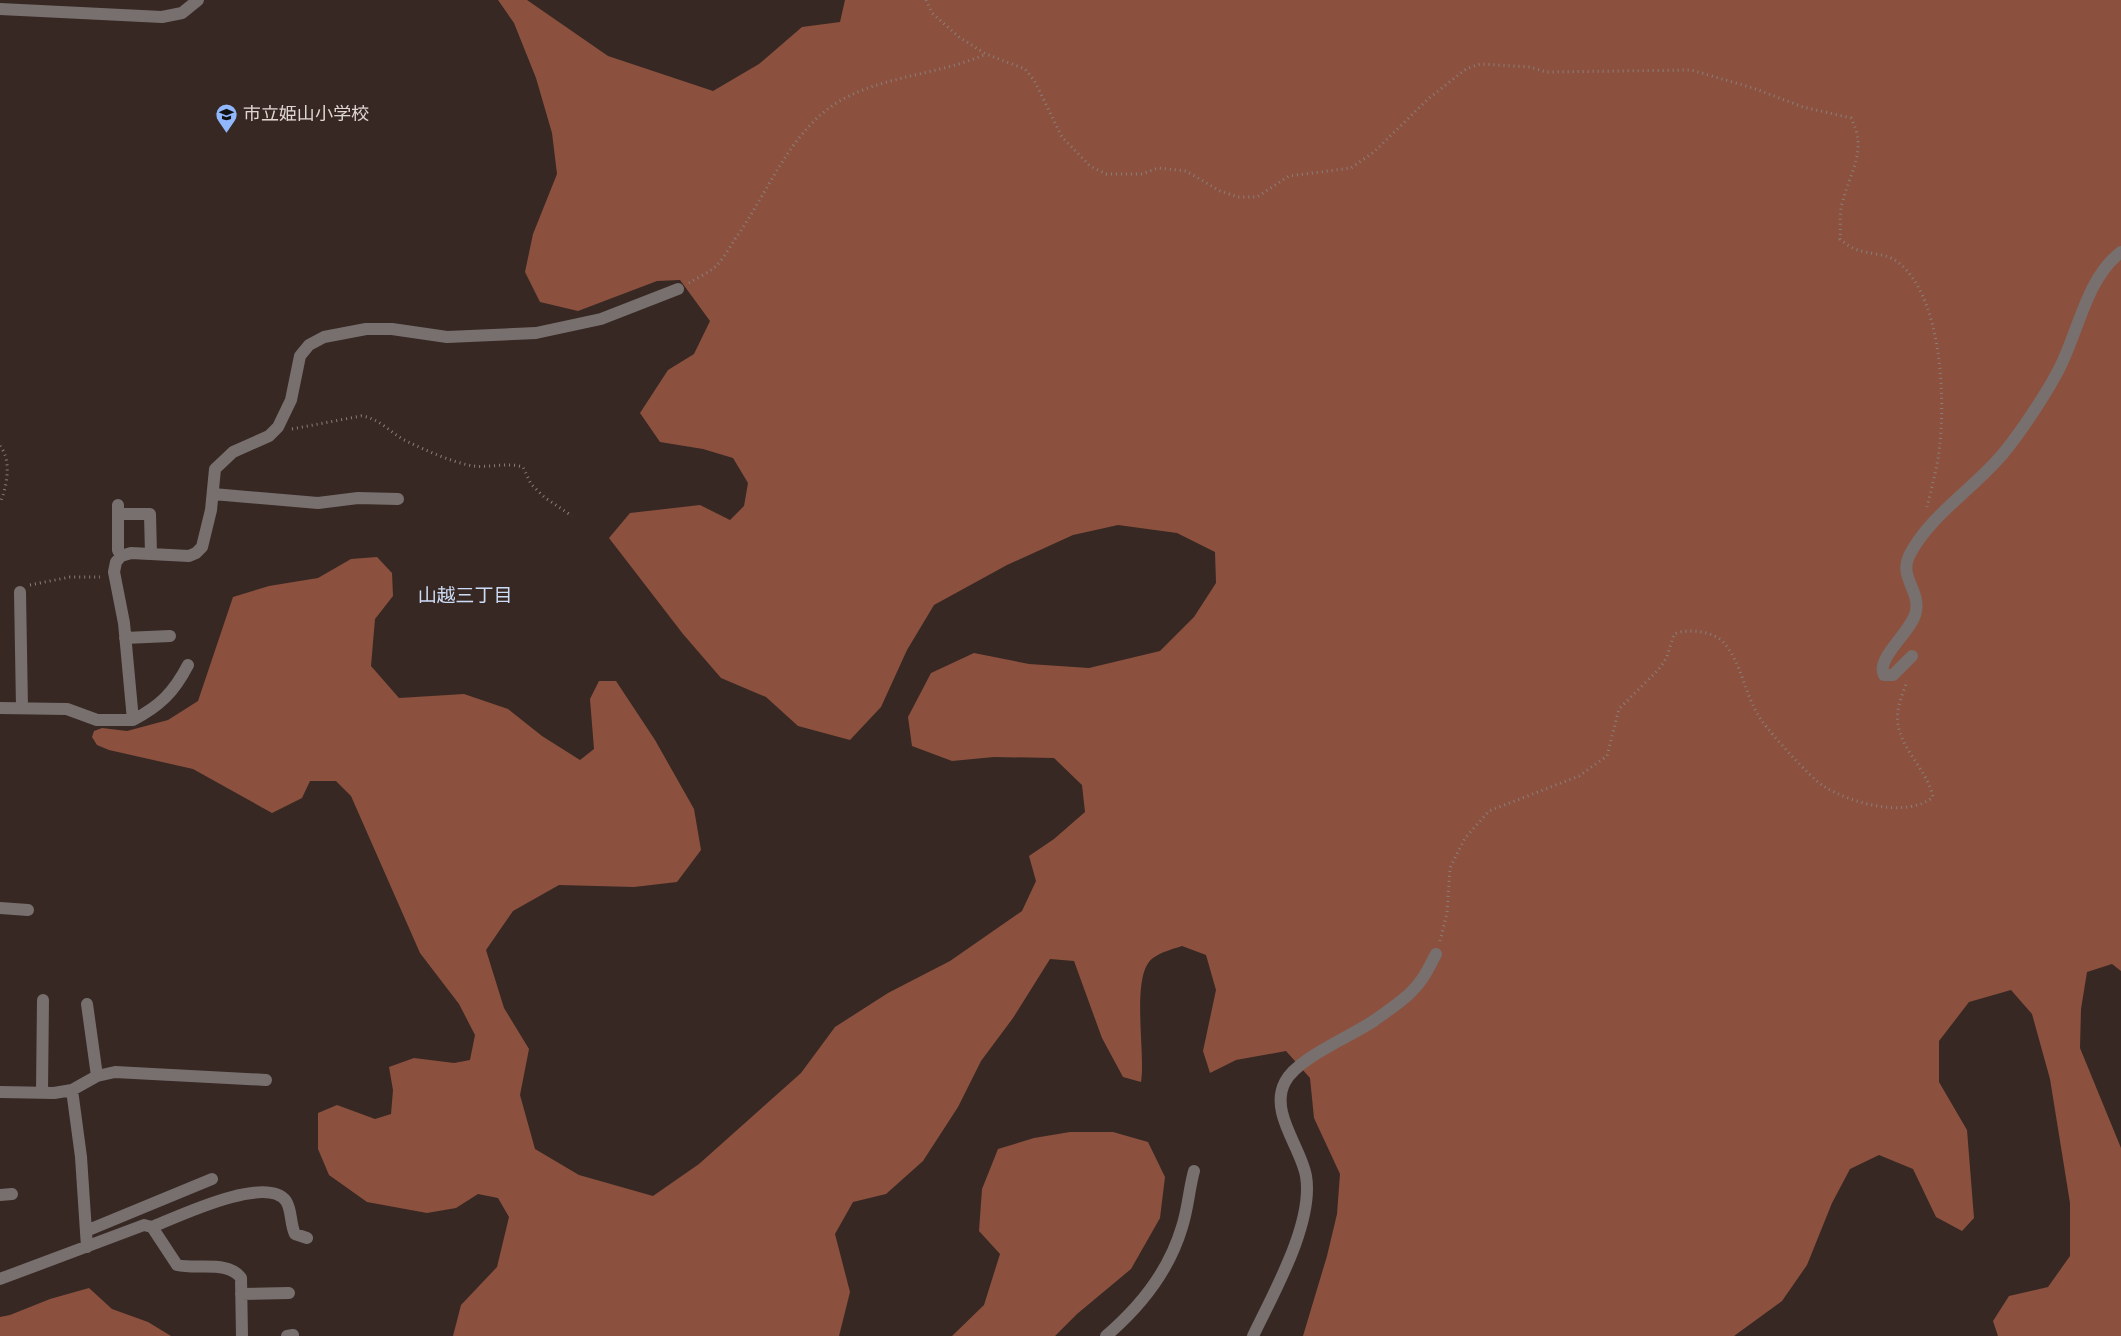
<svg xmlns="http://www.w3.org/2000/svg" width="2121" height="1336" font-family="Helvetica,'Noto Sans JP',sans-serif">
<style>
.forest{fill:#8b513e}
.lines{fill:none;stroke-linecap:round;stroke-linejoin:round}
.path{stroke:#8b7e7a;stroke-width:3;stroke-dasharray:1 4;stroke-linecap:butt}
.minor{stroke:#78706e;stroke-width:12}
.labels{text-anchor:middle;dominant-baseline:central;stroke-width:4;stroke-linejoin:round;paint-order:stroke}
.poi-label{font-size:18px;fill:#e0d6d2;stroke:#372823;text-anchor:start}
.neighbourhood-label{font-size:19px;fill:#cddcf6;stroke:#372823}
</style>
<rect width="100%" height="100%" fill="#372823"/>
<path class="forest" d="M498,0H527L608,56L713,91L759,64L802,27L840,22L845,0H2121V971L2112,964L2087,972L2081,1009L2080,1048L2121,1148V1336H1998L1993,1321L2009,1296L2048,1287L2070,1256V1203L2050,1079L2032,1014L2011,990L1969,1002L1939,1041V1082L1967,1130L1974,1218L1962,1231L1936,1217L1913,1169L1879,1155L1850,1169L1832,1203L1807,1265L1782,1301L1734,1336H1303L1327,1256L1337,1214L1340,1174L1314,1118L1310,1078L1286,1051L1236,1060L1210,1073L1203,1051L1216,990L1206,955L1182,946C1173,949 1161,952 1153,958C1130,974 1146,1054 1141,1082L1123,1077L1102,1038L1074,961L1050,959L1013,1018L981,1061L958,1107L923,1161L886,1194L853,1202L835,1234L850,1292L839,1336H453L461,1305L497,1267L509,1217L498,1198L478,1194L456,1208L427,1213L367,1202L329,1175L318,1149V1113L337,1105L375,1119L391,1114L393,1090L389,1067L414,1058L454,1063L470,1060L475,1035L459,1004L420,953L351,796L336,781H310L302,798L272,813L193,769L109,750L97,745L92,737L94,731L102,728L127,731L168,720L198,701L233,597L269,586L318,578L351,559L377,557L392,573L393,596L375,619L371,666L399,698L464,694L508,709L542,736L580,760L594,749L590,699L599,681H616L655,740L694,809L701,850L677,882L634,887L559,885L513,911L486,950L504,1008L529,1049L520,1095L535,1149L579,1175L653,1196L699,1164L801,1073L835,1027L888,993L950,961L1022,911L1036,881L1029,856L1054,839L1085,812L1082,785L1054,758L994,757L952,761L912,746L908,717L931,673L974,653L1029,664L1089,668L1160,651L1194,617L1216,583L1215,552L1177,533L1118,525L1073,535L1007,565L934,605L907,650L881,707L850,740L798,726L766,697L721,678L683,634L609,538L630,513L700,505L730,520L744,506L748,483L733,458L703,449L660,442L640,413L668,370L694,354L710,321L680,280L657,281L578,311L540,302L525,272L533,234L557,174L552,133L536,78L514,23Z
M1070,1132H1113L1148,1142L1165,1177L1160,1218L1131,1269L1077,1314L1055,1336H952L984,1305L1000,1254L979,1231L982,1189L998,1149L1034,1138Z
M89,1288L112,1309L148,1322L171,1336H0V1317L10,1315L50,1299Z"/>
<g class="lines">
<path class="path" d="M926,0L932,13L959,37L986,54L1025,69L1034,80L1062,137L1090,166L1106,174H1142L1158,168L1186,171L1220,191L1238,197H1257L1289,176L1351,168L1374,152L1428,99L1466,69L1480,64L1530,67L1546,72L1691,70L1753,88L1803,107L1851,118C1868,151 1850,171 1842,204C1839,215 1841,228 1840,239C1844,242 1848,246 1853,248C1867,255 1886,252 1899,263C1941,297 1945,393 1940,444C1938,465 1932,486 1927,507
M689,283C697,278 708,273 715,267C723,260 729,248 735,239C763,200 780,155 815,120C860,75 930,79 986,54
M292,429L361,416C380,418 391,434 408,442C428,451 451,462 473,466C490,468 507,462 523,467L531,484L544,497L572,516
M0,446C12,460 7,487 0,503
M30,585L70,577H100
M1440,941L1447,913L1450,868L1465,838L1489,811L1579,776L1607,756L1619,709L1659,669L1667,657L1674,634C1688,628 1714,631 1724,643C1743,665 1745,698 1762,721C1771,734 1810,777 1822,785C1849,803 1906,819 1933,797C1927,767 1893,744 1898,711C1899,701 1904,691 1907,681"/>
<path class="minor" d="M0,9L162,17L182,13L198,0
M213,494L318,503L358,498L398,499
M118,505V550L121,556
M118,514H150L151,554
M20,592L22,708
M125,638L170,636
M1912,656L1893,675H1884C1875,658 1913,631 1916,611C1920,591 1899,576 1909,556C1930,514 1977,487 2006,450C2022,430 2046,394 2058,371C2078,334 2086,278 2121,252
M0,708L67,709L97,720H133L124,623L114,572L116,562L121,556L131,553L189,556L196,553L202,547L211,510L215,469L233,452L269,436L278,427L291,400L300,356L309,345L324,337L366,329H392L447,337L536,333L601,319L678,289
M133,720C160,706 174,692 188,665
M0,908L28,910
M87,1004L97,1076
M72,1090L81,1157L87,1247
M0,1092L54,1093L72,1090L97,1076L115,1072L266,1080
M42,1092L43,1000
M0,1195L12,1194
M152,1227L177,1265C198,1270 228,1260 241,1278L242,1336
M86,1231L212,1179
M0,1279L144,1225L152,1227C177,1217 266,1174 286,1201C292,1210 290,1224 295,1234L307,1238
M241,1294L289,1293
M287,1336L293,1335
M1106,1336C1140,1307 1169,1271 1182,1227C1188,1209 1189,1189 1194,1171
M1253,1336C1273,1294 1314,1223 1306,1176C1301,1147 1269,1112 1285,1082C1297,1058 1352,1036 1375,1020C1390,1009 1408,998 1419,983C1426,975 1431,963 1436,954"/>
</g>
<defs>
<symbol id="school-pin" viewBox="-11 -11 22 30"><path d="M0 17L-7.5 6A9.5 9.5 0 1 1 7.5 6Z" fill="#91b8fd" stroke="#372823"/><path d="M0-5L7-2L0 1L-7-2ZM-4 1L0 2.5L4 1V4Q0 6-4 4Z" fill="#111"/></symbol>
</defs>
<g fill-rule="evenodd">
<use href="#school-pin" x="214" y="102" width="25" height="34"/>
</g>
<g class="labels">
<g class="poi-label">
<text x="243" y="114">市立姫山小学校</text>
</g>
<g class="neighbourhood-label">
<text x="465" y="595">山越三丁目</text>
</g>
</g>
</svg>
